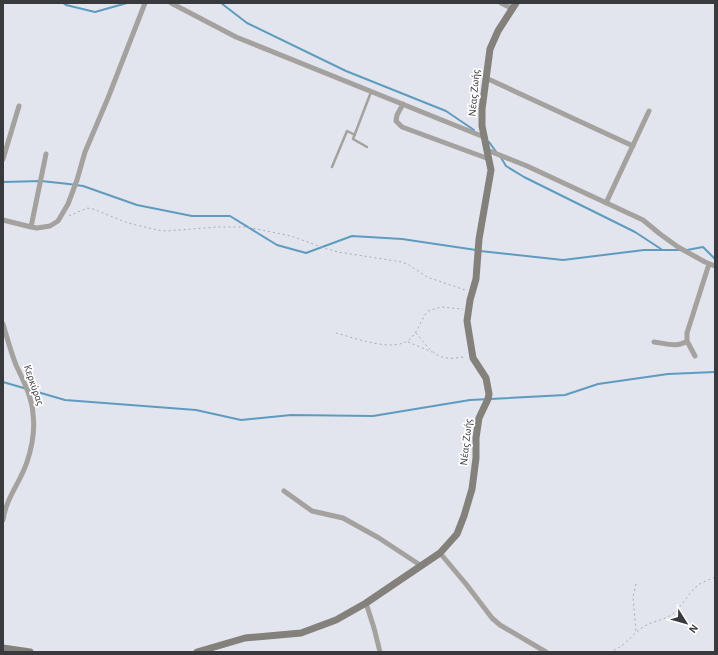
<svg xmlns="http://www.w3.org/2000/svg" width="718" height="655" font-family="'Alegreya Sans',sans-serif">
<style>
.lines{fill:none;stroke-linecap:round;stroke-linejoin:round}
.stream{stroke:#5f9bbe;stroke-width:2}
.path{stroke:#a9acb3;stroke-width:1;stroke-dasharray:2 3;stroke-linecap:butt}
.lane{stroke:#a4a19e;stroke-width:2.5}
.street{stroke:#a4a19e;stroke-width:5}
.secondary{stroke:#84807b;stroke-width:7}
.labels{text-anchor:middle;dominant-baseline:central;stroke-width:3.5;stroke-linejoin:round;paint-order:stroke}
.street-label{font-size:11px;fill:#393a3e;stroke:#fff}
</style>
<rect width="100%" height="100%" fill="#e2e5ee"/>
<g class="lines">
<path class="stream" d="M63,3L66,5L95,12L127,3
M221,3L247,23L346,71L446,111L474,130
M489,142L497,153
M500,156L506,166L524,177L635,232L661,249
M3,182L41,181L69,184L83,186L137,205L192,216H230L277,245L306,253L352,236L402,239L476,250
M687,250L703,247L715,259
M480,251L563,260L644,250H681
M3,382L65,400L196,410L241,420L291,415L373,416L470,400L565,395L598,384L668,374L715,372"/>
<path class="path" d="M69,216L87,208L93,209L128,223L157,230L167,231L217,227H247L291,236L324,248L338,252L402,262L409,265L427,277L465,290
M336,333C355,338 396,354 411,338C419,330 421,319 428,311L441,307L463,309
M416,333C424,342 433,357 447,358C454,359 460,357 466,357
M408,342L432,352
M636,584L633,597L636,632
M609,652C624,648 631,635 643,627C652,621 662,621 671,615C682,607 687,595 696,587C701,582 709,580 715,577"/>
<path class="lane" d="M367,147L353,139L371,92
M332,167L347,131L355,135"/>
<path class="street" d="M171,3L236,37L484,137
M501,3L513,9
M486,78L633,146
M403,104L397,115L396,121L402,127L489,159
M487,150L527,166L643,220L660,234L678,247L705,262L715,266
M3,159L19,106
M606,203L649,111
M3,220L31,227L37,228L50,226L58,221L68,204L77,180L85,152L108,98L145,3
M31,227L46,154
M3,324C7,338 11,352 16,365C23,380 32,397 33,414C35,429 32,447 27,462C20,483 6,498 3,520
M654,342C664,343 678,348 687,341
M695,356L687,341V333L709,264
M284,491L312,511L343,518L379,538L420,565
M440,553L466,584L492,618L500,625L546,652
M366,603L374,628L380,652"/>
<path class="secondary" d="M3,648L30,652
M197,652L245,638L301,633L336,620L366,603L440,553L457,534L464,516L472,489L476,458V438L479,418L488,399L489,394L486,378L473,358L467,321L470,300L476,279L479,239L491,170L482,126V109L490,49L498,31L516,3"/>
</g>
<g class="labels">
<g class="street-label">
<text transform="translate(474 93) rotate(-85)">Νέας Ζωής</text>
<text transform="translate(34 385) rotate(71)">Κερκύρας</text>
<text transform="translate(466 442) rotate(-84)">Νέας Ζωής</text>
</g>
</g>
<rect width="718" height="655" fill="none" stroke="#393a3e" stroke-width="8"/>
<g transform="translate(686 623) rotate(127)" stroke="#ffffff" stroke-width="3" paint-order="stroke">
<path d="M0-3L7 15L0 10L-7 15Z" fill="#393a3e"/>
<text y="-6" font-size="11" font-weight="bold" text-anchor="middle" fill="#393a3e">N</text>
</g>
</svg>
